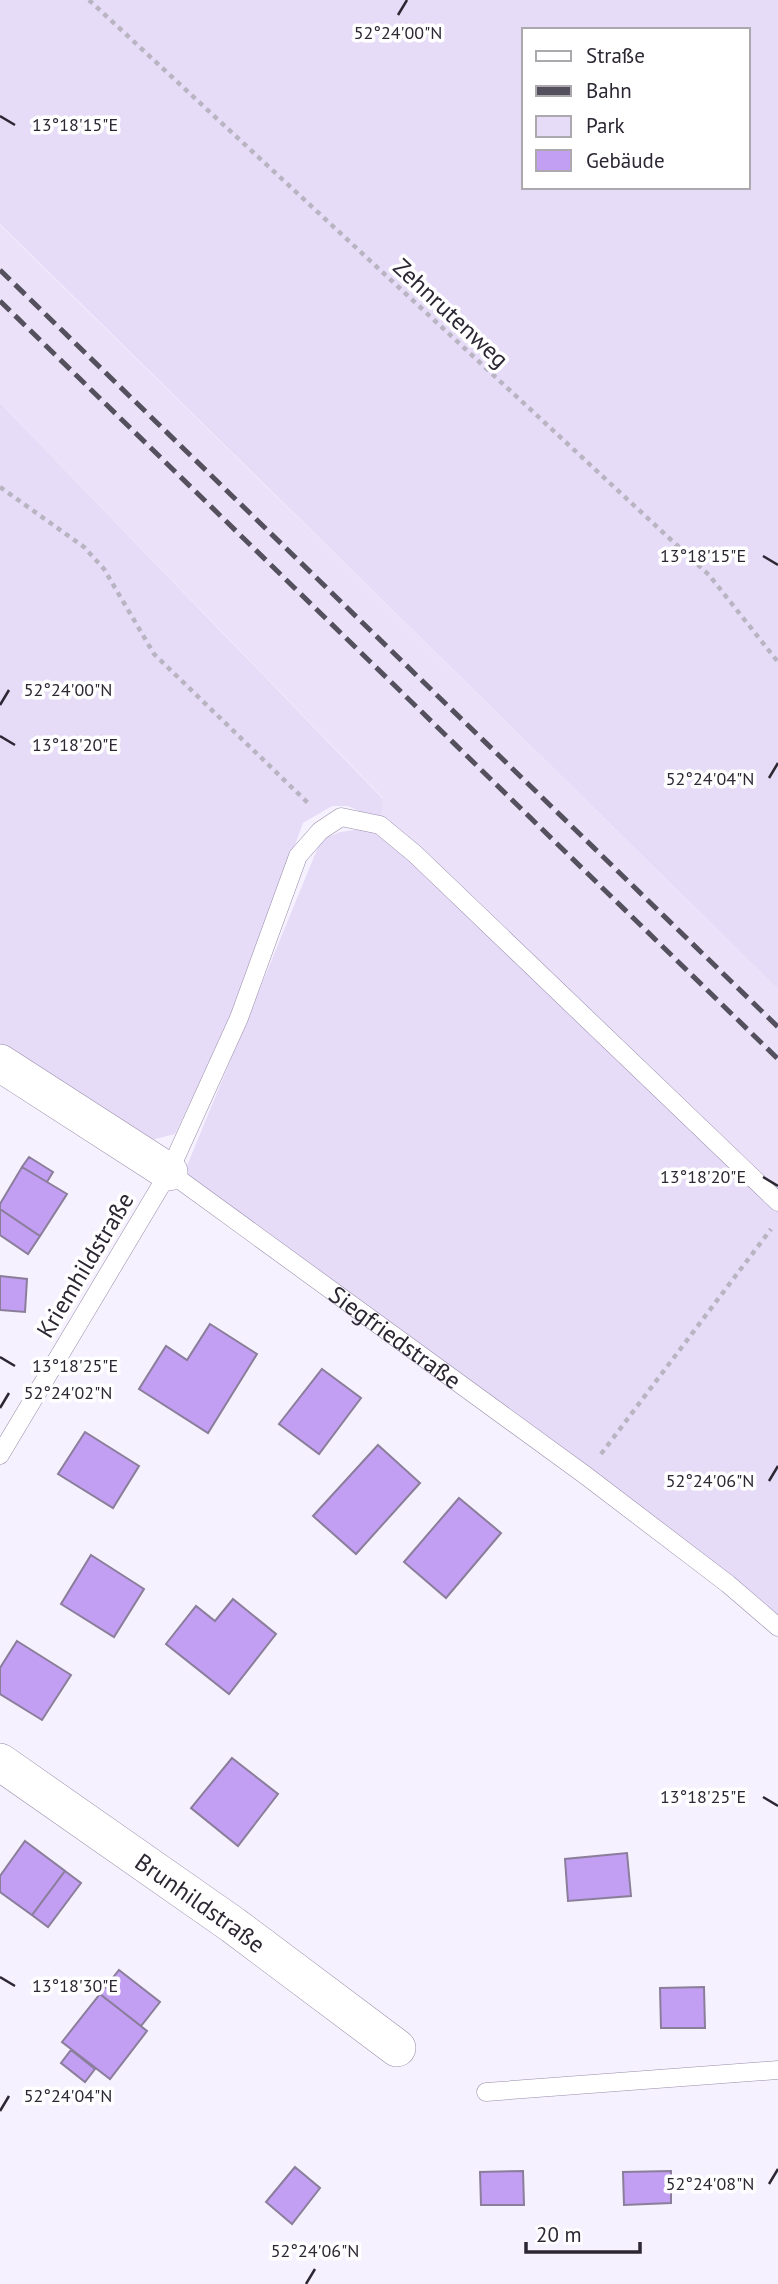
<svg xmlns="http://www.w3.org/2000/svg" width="778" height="2284" font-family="'PT Sans',sans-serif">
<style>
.built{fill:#ebe2fa}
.green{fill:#e7dcf8;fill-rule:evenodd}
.building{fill:#c39ff3;stroke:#8a7e9b;stroke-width:2}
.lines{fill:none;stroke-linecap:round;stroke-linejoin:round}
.lane-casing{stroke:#988caa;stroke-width:19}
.street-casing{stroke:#988caa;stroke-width:38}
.path{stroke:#b9b4c1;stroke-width:4.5;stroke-dasharray:5 5;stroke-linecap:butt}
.lane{stroke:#fff;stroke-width:18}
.street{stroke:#fff;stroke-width:37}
.rail{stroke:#55505d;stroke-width:5;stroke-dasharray:14 7;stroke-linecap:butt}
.ticks{fill:none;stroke:#2c2733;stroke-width:2.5}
.labels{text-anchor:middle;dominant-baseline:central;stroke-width:7;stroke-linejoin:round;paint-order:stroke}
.street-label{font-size:24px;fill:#2c2733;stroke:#fff}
.ticks-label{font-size:18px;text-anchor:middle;fill:#2c2733;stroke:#fff;stroke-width:7;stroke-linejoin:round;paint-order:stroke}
</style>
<rect width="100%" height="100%" fill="#f6f1fe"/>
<path class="built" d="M0,225L778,989V1192L381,821L383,798L0,403Z"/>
<path class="green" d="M0,0H778V989L0,224ZM524,30H748V187H524Z
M0,403L383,799L381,821L348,806H332L303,823L235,1009L175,1134L144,1142L0,1045Z
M361,829L381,836L413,863L778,1209V1627L184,1173L321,840L340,832Z"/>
<path class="building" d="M29,1157L53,1172L47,1182L22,1167Z
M22,1167L67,1194L40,1236L0,1209V1204Z
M0,1209L40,1236L28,1254L0,1235Z
M0,1276L27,1279L25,1312L0,1310Z
M210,1324L257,1354L208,1433L139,1389L166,1346L187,1360Z
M322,1369L361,1398L319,1454L279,1424Z
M85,1432L139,1466L113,1508L58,1474Z
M378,1445L420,1483L356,1554L313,1516Z
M459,1498L501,1533L446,1598L404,1562Z
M91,1555L144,1589L114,1637L61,1604Z
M233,1599L276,1634L229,1694L166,1644L196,1606L215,1621Z
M17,1641L71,1675L42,1720L0,1694V1668Z
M232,1758L278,1794L238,1846L191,1808Z
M25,1841L65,1871L32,1915L0,1892V1876Z
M627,1853L631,1896L568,1901L565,1859Z
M65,1871L81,1883L48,1927L32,1915Z
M119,1970L160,2002L141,2026L100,1994Z
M704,1987L705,2028H661L660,1988Z
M100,1994L147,2031L110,2079L62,2042Z
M71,2050L95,2069L85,2082L61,2063Z
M295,2167L320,2188L292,2224L266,2202Z
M523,2171L524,2205H481L480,2172Z
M671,2171V2203L624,2205L623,2172Z"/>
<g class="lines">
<defs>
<g id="lane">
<path id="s1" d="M169,1172L585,1475L728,1584L778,1627"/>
<path d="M0,1455L169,1172L239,1018L298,856L320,831L341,817L380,825L415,854L778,1202"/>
<path d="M486,2092L778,2070"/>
</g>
<g id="street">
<path d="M0,1063L169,1172"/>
<path id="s2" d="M0,1762L233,1925L397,2048"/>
</g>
</defs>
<use href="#lane" class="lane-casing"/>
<use href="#street" class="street-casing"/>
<path class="path" d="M89,0L709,575L778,662
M0,487L84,547L104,569L154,654L309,804
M601,1454L771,1229"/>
<use href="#lane" class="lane"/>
<use href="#street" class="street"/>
<path class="rail" d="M0,270L778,1027
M0,301L778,1059"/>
</g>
<path class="ticks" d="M398,15L407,0M0,116L15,125M763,556L778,565M0,705L9,690M0,736L15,745M769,778L778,763M763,1177L778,1186M0,1357L15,1366M0,1408L9,1393M769,1481L778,1466M763,1797L778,1806M0,1977L15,1986M0,2111L9,2096M769,2184L778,2169M306,2284L315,2269"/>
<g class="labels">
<g class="street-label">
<text transform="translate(451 313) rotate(43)">Zehnrutenweg</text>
<text transform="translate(85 1265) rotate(-59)">Kriemhildstraße</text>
<text stroke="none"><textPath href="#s1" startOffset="280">Siegfriedstraße</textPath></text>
<text stroke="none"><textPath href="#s2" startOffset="245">Brunhildstraße</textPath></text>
</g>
</g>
<g class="ticks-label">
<text x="398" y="39">52°24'00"N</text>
<text x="75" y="131">13°18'15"E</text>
<text x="703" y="562">13°18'15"E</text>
<text x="68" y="696">52°24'00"N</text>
<text x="75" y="751">13°18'20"E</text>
<text x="710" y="785">52°24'04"N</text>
<text x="703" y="1183">13°18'20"E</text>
<text x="75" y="1372">13°18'25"E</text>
<text x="68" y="1399">52°24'02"N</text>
<text x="710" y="1487">52°24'06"N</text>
<text x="703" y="1803">13°18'25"E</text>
<text x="75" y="1992">13°18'30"E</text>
<text x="68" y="2102">52°24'04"N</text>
<text x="710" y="2190">52°24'08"N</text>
<text x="315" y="2257">52°24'06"N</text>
</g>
<rect x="522" y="28" width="228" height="161" fill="#ffffff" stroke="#aba9ad" stroke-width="2"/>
<rect x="536" y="51" width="35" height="10" fill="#ffffff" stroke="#aba9ad" stroke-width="2"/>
<text x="586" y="63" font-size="21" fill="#2c2733">Straße</text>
<rect x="536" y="86" width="35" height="10" fill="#55505d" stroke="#aba9ad" stroke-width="2"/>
<text x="586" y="98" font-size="21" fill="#2c2733">Bahn</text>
<rect x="536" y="116" width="35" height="21" fill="#e7dcf8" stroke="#aba9ad" stroke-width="2"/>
<text x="586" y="133" font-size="21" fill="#2c2733">Park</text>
<rect x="536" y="150" width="35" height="21" fill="#c39ff3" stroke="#aba9ad" stroke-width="2"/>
<text x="586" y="168" font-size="21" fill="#2c2733">Gebäude</text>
<path d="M526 2242v10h114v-10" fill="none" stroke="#2c2733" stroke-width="3.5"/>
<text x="536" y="2242" font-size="21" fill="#2c2733" stroke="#ffffff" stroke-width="5" paint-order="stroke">20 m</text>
</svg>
